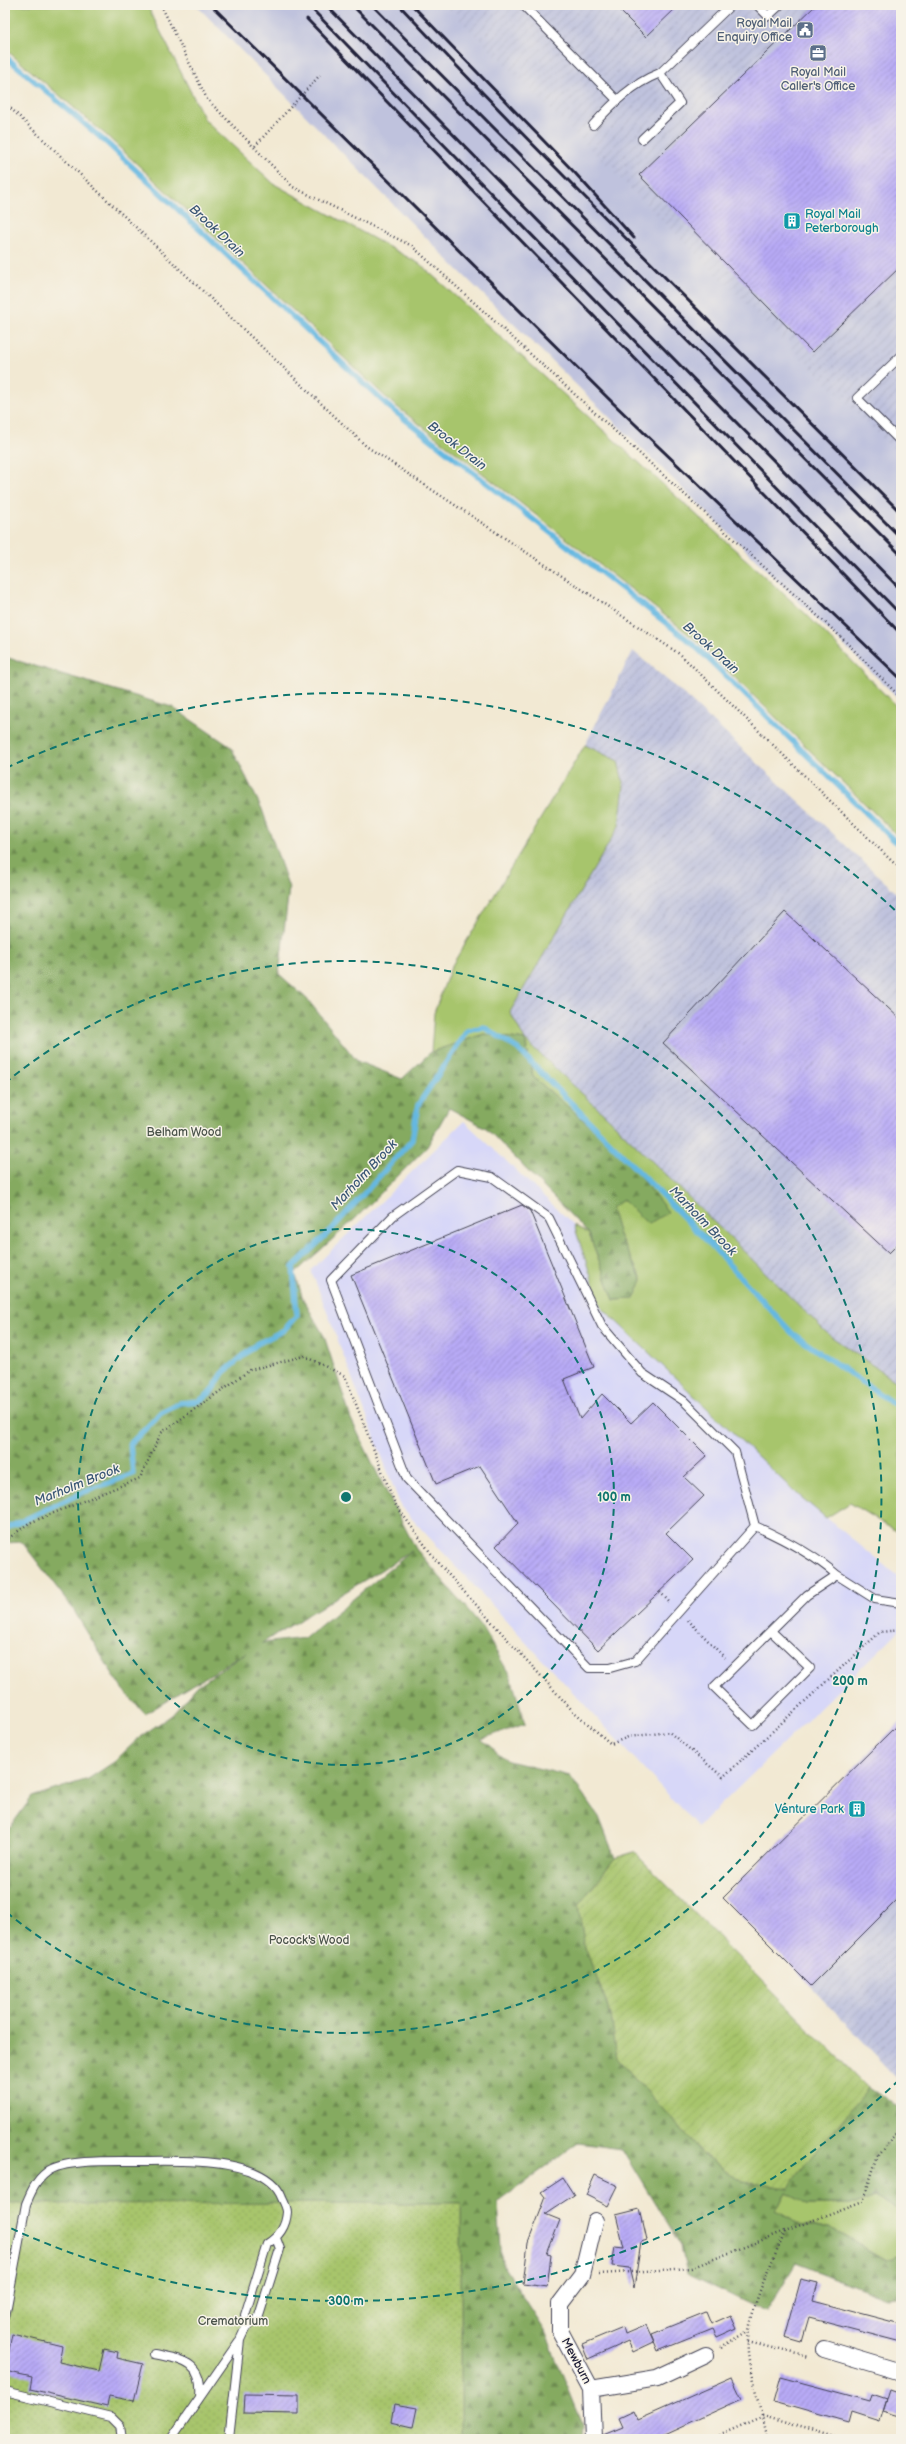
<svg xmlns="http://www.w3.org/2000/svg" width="906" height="2444" font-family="'Balsamiq Sans',sans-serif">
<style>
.built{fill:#d7d7f8}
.industrial{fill:url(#industrial-furrows)}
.railway{fill:#bfc2dd}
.grass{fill:#a7c56c;stroke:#647454}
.forest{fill:url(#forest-firs);stroke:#54664e;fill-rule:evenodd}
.park{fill:url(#park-dots);stroke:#647454}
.garden{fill:url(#garden-furrows);stroke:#647454}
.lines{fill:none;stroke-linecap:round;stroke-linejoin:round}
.stream{stroke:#65b8e1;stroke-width:5.5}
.building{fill:url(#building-hatch)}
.service-casing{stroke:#414052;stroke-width:10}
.minor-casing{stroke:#414052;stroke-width:18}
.path{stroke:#414052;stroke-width:2.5;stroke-dasharray:1 3;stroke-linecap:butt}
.service{stroke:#fff;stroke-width:8}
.minor{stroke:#fff;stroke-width:16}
.rail{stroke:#22223b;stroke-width:3}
.ring{fill:none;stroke:#0f766e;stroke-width:2;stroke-dasharray:7 5}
.labels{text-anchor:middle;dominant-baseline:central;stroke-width:3;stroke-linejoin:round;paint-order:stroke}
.service-label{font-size:12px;fill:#4e5e75;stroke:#f7f3e8;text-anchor:end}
.culture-label{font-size:12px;fill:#0d838f;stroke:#f7f3e8;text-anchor:start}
.park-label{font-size:12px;fill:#4a534a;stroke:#f7f3e8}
.street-label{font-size:12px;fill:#22223b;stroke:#f7f3e8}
.water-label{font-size:13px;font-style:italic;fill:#395675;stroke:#f7f3e8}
.centre{fill:#0f766e;stroke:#f7f3e8;stroke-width:2}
.ring-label{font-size:12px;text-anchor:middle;font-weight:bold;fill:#0f766e;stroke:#f7f3e8;stroke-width:3;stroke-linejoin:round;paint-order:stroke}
</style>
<defs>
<pattern id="industrial-furrows" width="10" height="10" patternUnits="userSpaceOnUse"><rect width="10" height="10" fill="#bfc2dd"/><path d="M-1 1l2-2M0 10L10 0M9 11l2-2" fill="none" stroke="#a4a6bf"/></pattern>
<pattern id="forest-firs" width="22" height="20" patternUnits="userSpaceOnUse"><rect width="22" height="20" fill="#85aa60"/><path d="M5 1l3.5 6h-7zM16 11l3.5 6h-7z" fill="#6c8a50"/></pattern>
<pattern id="park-dots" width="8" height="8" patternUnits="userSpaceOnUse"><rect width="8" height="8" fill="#a7c56c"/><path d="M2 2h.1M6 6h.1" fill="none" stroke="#8fa95e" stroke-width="1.8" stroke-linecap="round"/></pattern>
<pattern id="garden-furrows" width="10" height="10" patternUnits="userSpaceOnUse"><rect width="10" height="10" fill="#a7c56c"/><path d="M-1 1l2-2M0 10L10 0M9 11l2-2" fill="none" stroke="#8fa95e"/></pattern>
<pattern id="building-hatch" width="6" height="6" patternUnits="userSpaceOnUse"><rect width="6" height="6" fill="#b8aaf6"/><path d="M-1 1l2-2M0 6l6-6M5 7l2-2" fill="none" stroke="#958ac8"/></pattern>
</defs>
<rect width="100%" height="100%" fill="#f7f3e8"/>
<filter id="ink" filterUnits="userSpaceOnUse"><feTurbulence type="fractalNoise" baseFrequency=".025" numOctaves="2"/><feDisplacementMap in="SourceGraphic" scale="8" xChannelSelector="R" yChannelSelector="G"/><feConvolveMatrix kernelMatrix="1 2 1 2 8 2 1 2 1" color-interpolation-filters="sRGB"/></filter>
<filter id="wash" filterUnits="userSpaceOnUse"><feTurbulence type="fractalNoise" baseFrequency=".012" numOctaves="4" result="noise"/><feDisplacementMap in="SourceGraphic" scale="16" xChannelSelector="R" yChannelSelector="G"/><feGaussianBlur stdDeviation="0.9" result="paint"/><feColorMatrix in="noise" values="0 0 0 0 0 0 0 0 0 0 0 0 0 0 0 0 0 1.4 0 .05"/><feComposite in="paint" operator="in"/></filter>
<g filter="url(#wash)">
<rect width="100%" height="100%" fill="#f2e9d3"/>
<path class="built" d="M464,1121L574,1225L601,1307L795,1492L901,1579V1629L698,1827L401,1507L311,1270Z"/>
<path class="industrial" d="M444,5H901V464Z
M633,651L680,691L901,897V1385L829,1335L608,1118L525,1040L510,1012L619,826L598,751L585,745Z
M901,1721V2082L811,1986Z"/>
<path class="railway" d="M196,5H445L901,457V701L453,265Z"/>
<path class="grass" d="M5,5H147L205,120L274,184L420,264L807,615L901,711V839L695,639L391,402L106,135L5,49Z
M585,745L618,761L624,786L619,826L510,1012L525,1040L608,1118L829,1335L901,1385V1532L892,1529L850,1503L826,1518L795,1492L601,1307L574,1225L589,1234L614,1300L634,1299L642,1279L619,1235L610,1208L623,1200L622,1153L533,1077L525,1040L484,1034L431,1052L434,1013L451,967Z
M786,2192L808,2204H856L874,2196L901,2211V2255L886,2260L829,2227H804L776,2211Z"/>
<path class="forest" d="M5,657L172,707L231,747L262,809L289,888L279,974L307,999L357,1061L402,1079L431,1052L484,1034L525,1040L533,1077L622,1153L668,1212L648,1224L623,1200L611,1208L619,1235L642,1280L634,1299L614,1300L589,1234L486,1128L449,1108L427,1147L357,1217L295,1273L303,1299L324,1336L351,1419L383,1485L416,1549L480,1624L511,1677L525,1724L481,1739L508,1761L570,1776L599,1817L615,1858L578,1906L585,1947L611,2015L617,2058L704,2155L743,2182L789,2188L806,2163L868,2088L901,2109V2211L874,2196L856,2204H807L786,2192L776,2211L804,2227H829L885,2260L901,2255V2297L886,2298L796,2263L766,2312L687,2274L681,2246L622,2149L578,2143L498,2202L502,2264L545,2331L583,2425L582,2439H461V2203L5,2204V1834L32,1797L88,1779L114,1762L141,1736L172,1715L197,1686L247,1652L145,1714L122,1689L71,1606L22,1542L5,1543ZM412,1551L305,1638L262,1643Z"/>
<path class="park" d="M461,2203V2439H5V2204Z"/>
<path class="garden" d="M634,1852L868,2088L806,2163L789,2188L743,2182L704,2155L617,2058L611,2015L585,1947L578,1906L615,1858Z"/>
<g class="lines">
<path class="stream" d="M5,56L108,144L388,406L693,644L901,847
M5,1529L79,1494L133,1474L130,1444L163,1411L179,1403L199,1401L211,1392L223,1373L257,1344L284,1330L297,1315L293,1267L332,1229L412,1140L418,1105L467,1031L484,1027L518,1049L710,1244L793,1334L901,1409"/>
</g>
<g id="blocks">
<path class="building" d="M614,5H679L646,37Z
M816,5H901V266L812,352L639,175Z
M785,912L901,1020V1241L889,1253L663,1043Z
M522,1205L530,1211L594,1367L564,1379L580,1419L602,1394L631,1423L653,1402L707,1456L684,1477L704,1496L666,1533L693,1560L598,1650L496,1546L518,1523L480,1466L436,1484L351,1275Z
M901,1721V1896L811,1986L723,1898Z
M595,2175L618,2186L608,2206L586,2195Z
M563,2178L574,2195L545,2214L560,2220L547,2254L551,2255L547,2287L523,2284L528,2243L546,2197L542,2192Z
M640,2209L647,2240L641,2242L634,2288L629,2268L612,2266L615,2247L624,2248L616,2215Z
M801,2279L818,2283L813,2301L901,2324V2342L809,2318L802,2342L785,2337Z
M706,2312L711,2324L731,2315L737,2328L717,2337L713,2329L658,2351L651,2334Z
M646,2325L654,2342L633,2352L628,2341L588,2359L582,2344L623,2327L625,2334Z
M12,2334L62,2346L59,2362L99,2371L104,2349L118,2352L117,2358L143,2364L134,2401L109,2396L107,2407L30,2389L32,2377L5,2371Z
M781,2377L870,2401L872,2394L887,2399L880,2421L852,2412L849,2423L774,2402Z
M732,2378L742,2399L654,2439H602V2435L622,2427L618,2418L633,2411L637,2420Z
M890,2390L901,2394V2417L883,2412Z
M244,2394L299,2395V2414L243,2413Z
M394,2404L417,2408L413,2427L391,2422Z"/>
</g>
</g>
<g filter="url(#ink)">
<use href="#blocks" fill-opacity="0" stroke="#414052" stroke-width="1"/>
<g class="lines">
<defs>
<path id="service" d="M523,5L617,100
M757,5L768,16L780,5
M660,73L731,5
M593,125C613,103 632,84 660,73L680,103L642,139
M901,356L857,398L901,442
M755,1526L735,1452L684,1401L642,1373L602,1326L549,1218L492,1177L457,1170L393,1216L331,1280L407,1479L589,1668H610L635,1661L755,1526C784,1539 813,1554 837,1575
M771,1631L810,1668L753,1725L714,1687L807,1595L837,1575L875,1599L901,1603
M5,2317L26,2204C31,2192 36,2180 47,2172C63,2159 116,2161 137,2161C175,2161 266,2155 282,2198C284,2202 287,2208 287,2212C286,2227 279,2236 267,2244L245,2315L246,2327L240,2340L229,2439
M246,2327L258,2319L280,2249L276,2238
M154,2354C182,2360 203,2361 200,2397
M5,2391L111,2417L120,2426L122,2439
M171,2439L239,2341"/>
<path id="minor" d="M824,2349L901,2372
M591,2389L657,2378L706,2355
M593,2439L591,2389L560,2331V2304L582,2275L595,2221"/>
</defs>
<use href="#service" class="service-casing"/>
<use href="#minor" class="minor-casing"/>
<path class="path" d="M161,5L207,99L293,187L412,246L842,638L901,698
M5,103L366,446L681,655L901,870
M255,146L320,75
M5,1541L29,1523L140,1478L161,1433L250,1370L304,1356L345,1376L395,1504L438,1563L572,1710L611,1744L628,1737L669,1732L723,1777L880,1632L901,1630
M660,1592L670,1603
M688,1620L725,1658
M599,2274L691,2268L785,2231
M748,2342L809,2357
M721,2347L748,2331
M711,2439L763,2416L842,2439
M768,2439C762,2414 750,2377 748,2353C745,2314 771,2266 785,2231L863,2201L878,2155L901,2129"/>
<use href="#service" class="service"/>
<use href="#minor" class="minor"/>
<path class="rail" d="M211,5L613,403L901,679
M326,5L901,590
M352,5L901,555
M372,5L901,538
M399,5C562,179 734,344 901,513
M412,5L575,173L634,238
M314,11L901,615
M307,19L901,634"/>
</g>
</g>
<g class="ring">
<circle cx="346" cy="1497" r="268"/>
<path d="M5 1083A536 536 0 1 1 5 1911"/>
<path d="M899 2080A804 804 0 0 1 6 2226M6 768A804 804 0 0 1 899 914"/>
</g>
<defs>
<symbol id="civic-square" viewBox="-11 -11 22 22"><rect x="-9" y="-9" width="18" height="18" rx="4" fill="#5c6f8a" stroke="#f7f3e8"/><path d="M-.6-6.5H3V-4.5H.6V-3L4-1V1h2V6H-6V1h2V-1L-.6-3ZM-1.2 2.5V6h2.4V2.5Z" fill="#fff"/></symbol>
<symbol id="office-square" viewBox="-11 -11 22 22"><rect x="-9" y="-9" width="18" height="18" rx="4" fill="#5c6f8a" stroke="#f7f3e8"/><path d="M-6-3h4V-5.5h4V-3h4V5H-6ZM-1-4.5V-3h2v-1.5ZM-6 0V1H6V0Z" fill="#fff"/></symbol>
<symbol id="building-square" viewBox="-11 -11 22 22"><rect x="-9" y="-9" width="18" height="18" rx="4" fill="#0f9aa8" stroke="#f7f3e8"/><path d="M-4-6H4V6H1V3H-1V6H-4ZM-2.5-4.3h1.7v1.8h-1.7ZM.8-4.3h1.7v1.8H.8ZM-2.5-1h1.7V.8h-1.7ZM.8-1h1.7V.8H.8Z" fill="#fff"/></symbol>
</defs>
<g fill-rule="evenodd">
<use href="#civic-square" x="795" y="20" width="20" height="20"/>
<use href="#office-square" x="808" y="43" width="20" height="20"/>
<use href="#building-square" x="782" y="211" width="20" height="20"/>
<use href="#building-square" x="847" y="1799" width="20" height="20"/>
</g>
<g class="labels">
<g class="service-label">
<text x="792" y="23">Royal Mail<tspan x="792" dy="14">Enquiry Office</tspan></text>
<text x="818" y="72" text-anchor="middle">Royal Mail<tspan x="818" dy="14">Caller's Office</tspan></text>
</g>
<g class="culture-label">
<text x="805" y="214">Royal Mail<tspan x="805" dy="14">Peterborough</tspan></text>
<text x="844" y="1809" text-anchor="end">Venture Park</text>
</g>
<g class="park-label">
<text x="184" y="1132">Belham Wood</text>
<text x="309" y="1940">Pocock's Wood</text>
<text x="233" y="2321">Crematorium</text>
</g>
<g class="street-label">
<text transform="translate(576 2361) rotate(62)">Mewburn</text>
</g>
<g class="water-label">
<text transform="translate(217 231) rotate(43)">Brook Drain</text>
<text transform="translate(457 446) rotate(38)">Brook Drain</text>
<text transform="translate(711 648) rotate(42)">Brook Drain</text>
<text transform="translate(364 1175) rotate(-47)">Marholm Brook</text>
<text transform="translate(703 1221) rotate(46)">Marholm Brook</text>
<text transform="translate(77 1485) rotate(-22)">Marholm Brook</text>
</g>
</g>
<circle cx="346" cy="1497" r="6" class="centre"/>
<g class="ring-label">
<text x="614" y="1501">100 m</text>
<text x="850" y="1685">200 m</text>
<text x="346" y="2305">300 m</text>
</g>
<rect width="906" height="2444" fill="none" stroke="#f7f3e8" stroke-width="20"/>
</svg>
